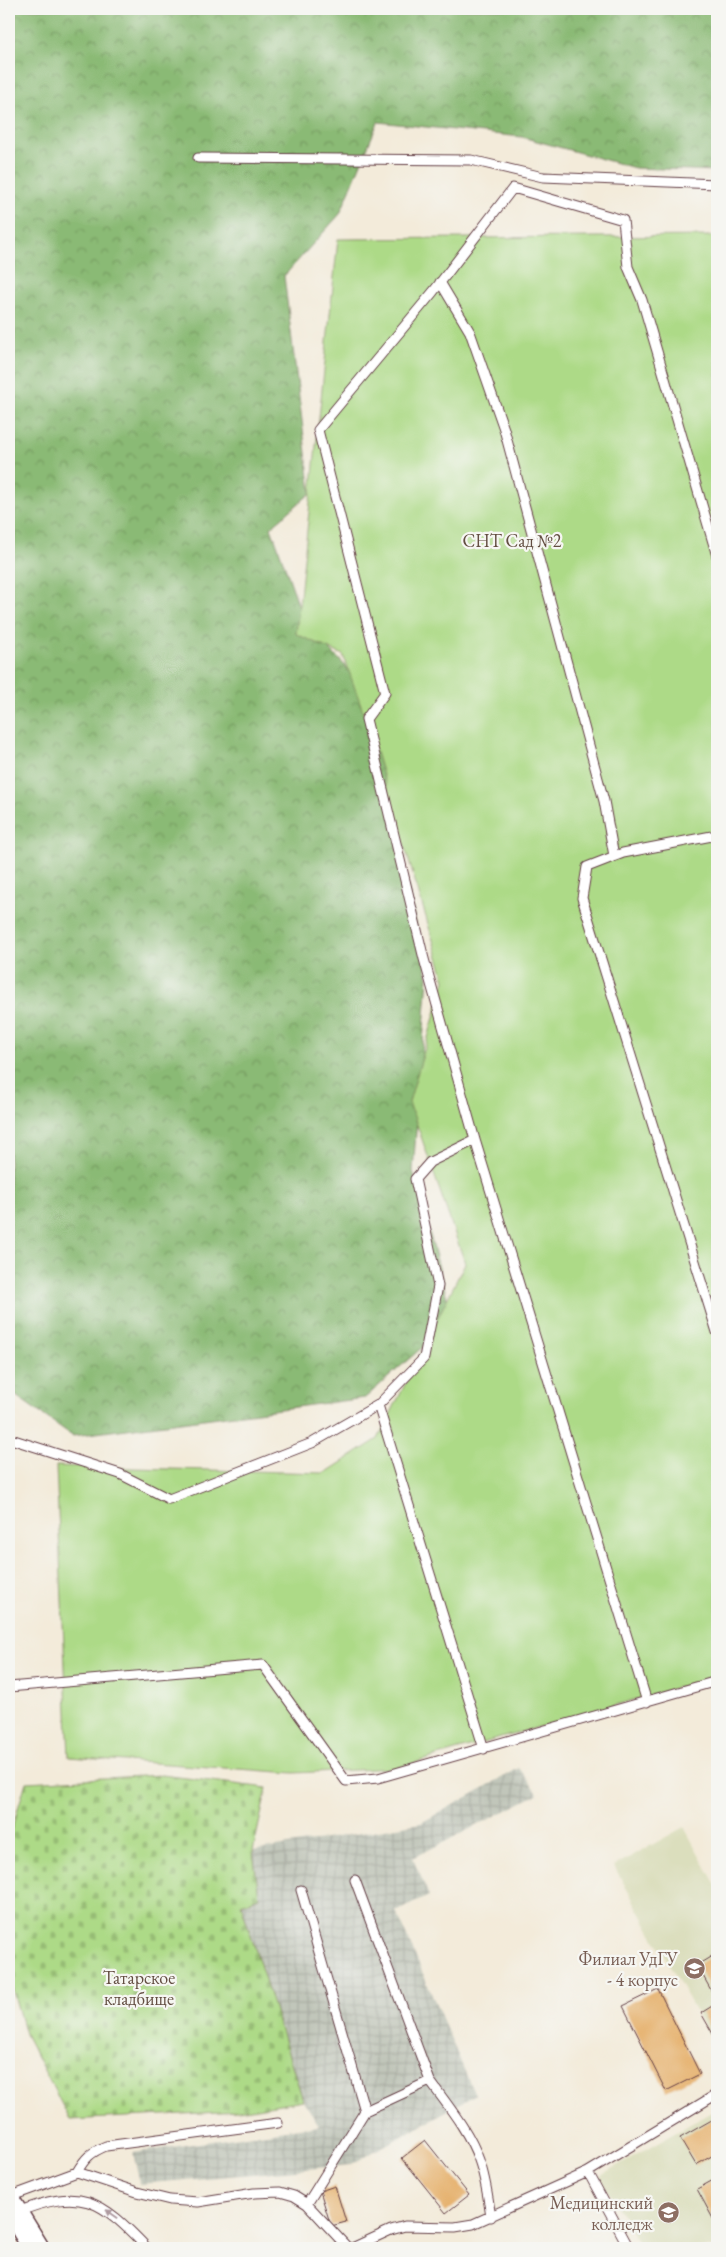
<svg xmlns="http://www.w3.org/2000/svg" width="726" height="2257" font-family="'EB Garamond',serif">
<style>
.built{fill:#dbdebd}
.industrial{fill:url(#industrial-grid)}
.forest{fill:url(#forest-crowns);stroke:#6a6c50}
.cemetery{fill:url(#cemetery-stones);stroke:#7c7c59}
.garden{fill:#adda87;stroke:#7c7c59}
.building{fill:#e6b371}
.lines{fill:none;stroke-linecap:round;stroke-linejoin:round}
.lane-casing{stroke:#633e45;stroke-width:11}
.secondary-casing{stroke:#633e45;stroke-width:28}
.lane{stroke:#fff;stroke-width:9}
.secondary{stroke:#fff;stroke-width:25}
.oneway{fill:#ae9aa0}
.labels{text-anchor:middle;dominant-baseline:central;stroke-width:4.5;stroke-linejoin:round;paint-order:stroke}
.park-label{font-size:18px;fill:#634e42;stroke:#f6f6f2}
.education-label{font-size:18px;fill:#785e54;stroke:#f6f6f2;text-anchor:end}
</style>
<defs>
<pattern id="industrial-grid" width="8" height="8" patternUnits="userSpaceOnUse" patternTransform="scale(1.25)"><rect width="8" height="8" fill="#c1c6ba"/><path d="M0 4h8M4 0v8" fill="none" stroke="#a7aaa0"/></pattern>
<pattern id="forest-crowns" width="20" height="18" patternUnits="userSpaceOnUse" patternTransform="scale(1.25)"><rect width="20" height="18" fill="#8aba74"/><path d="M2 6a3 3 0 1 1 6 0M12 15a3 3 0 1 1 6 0" fill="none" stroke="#73975f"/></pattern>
<pattern id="cemetery-stones" width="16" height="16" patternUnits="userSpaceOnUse" patternTransform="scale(1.25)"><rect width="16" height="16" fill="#adda87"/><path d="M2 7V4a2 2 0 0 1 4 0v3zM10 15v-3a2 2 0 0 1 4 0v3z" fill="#96bb75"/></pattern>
</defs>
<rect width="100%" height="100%" fill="#f6f6f2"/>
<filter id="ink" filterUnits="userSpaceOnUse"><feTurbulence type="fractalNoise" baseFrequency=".02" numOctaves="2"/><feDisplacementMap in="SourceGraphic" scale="10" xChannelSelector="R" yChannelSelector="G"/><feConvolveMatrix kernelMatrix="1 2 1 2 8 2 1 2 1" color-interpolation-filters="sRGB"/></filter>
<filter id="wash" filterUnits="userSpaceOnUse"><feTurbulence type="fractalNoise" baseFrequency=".0096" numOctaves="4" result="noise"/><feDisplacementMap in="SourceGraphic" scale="20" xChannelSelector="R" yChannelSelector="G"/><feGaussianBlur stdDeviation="1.12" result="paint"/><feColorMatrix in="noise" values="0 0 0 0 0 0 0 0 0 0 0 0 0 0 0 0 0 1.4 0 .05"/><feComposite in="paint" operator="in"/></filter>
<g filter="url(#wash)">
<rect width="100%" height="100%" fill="#f3ebda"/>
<path class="built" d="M684,1827L717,1887V2049L614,1866Z
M717,2109V2248H641L599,2176Z"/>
<path class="industrial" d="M519,1768L538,1794L413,1858L429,1896L396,1911L475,2095L350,2165L140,2184L133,2153L319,2125L303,2100L241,1903L258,1897L253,1851L421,1823Z"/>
<path class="forest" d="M9,9H717V171L635,168L522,137L378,122L340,214L284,276L311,493L271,527L305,623L364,686L428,977L413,1171L453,1320L365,1398L73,1436L9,1391Z"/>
<path class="cemetery" d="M162,1775L267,1788L253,1851L259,1897L241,1904L303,2100L239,2111L70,2120L25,2034L9,1977V1838L26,1782Z"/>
<path class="garden" d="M717,236V1676L396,1768L294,1773L69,1757L56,1466L325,1473L378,1439L465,1263L409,1102L445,980L366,719L343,655L296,634L338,239Z"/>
<g id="blocks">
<path class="building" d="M717,1953V2001L697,1965Z
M658,1989L700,2074L666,2091L623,2006Z
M717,2003V2041L701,2013Z
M717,2117V2153L696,2165L680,2138Z
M425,2140L469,2195L446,2213L402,2158Z
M717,2178V2226L697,2189Z
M335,2186L346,2222L331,2226L320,2191Z"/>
</g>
</g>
<g filter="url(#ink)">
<use href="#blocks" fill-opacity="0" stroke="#633e45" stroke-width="1"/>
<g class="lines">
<defs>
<path id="lane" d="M198,158L471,160L543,177L717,184
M440,282L470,332L504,429L604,801L614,856
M717,835L623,853L587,867L582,898L717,1332
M475,1140L647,1702
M14,1440L120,1474L169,1499L312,1443L378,1405
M9,1687L263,1665L346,1781L378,1778L717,1681
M484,1749L378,1405L424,1358L438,1286L415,1179L430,1162L475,1140L424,959L366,719L385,693L318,430L433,292L513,188L623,220L628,267L642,300L717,556
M355,1880L430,2081L365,2111
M301,1890L365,2111L307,2204
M430,2081C448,2106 469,2131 479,2160C486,2179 488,2198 491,2217
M77,2172C85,2158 91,2152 106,2146L278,2123
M588,2172L717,2094
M9,2197L77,2172L137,2192L170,2200L198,2202L254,2193L280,2192L294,2196L307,2204L348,2248
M15,2213C82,2186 100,2199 147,2248
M352,2248L391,2230L405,2226L455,2227L473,2224L588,2172L629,2248"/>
<path id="secondary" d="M9,2204L36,2248"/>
</defs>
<use href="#lane" class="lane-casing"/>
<use href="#secondary" class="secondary-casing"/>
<use href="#lane" class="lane"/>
<use href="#secondary" class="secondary"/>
</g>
<defs><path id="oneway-solid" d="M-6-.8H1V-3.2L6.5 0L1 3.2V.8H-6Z" transform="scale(1.25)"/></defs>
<use class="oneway" href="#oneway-solid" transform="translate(112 2214) rotate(-145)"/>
</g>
<defs>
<symbol id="university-disc" viewBox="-11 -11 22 22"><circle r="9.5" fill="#8d6e63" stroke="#f6f6f2"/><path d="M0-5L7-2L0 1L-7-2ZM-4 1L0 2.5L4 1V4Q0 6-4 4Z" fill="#fff"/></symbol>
</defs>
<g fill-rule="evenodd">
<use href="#university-disc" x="682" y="1956" width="25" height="25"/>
<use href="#university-disc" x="656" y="2200" width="25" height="25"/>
</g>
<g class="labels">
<g class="park-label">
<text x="512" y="540">СНТ Сад №2</text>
<text x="139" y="1977">Татарское<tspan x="139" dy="21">кладбище</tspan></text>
</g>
<g class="education-label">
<text x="678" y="1958">Филиал УдГУ<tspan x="678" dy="21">- 4 корпус</tspan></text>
<text x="653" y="2202">Медицинский<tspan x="653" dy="21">колледж</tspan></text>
</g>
</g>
<rect width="726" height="2257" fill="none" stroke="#f6f6f2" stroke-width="30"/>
</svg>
